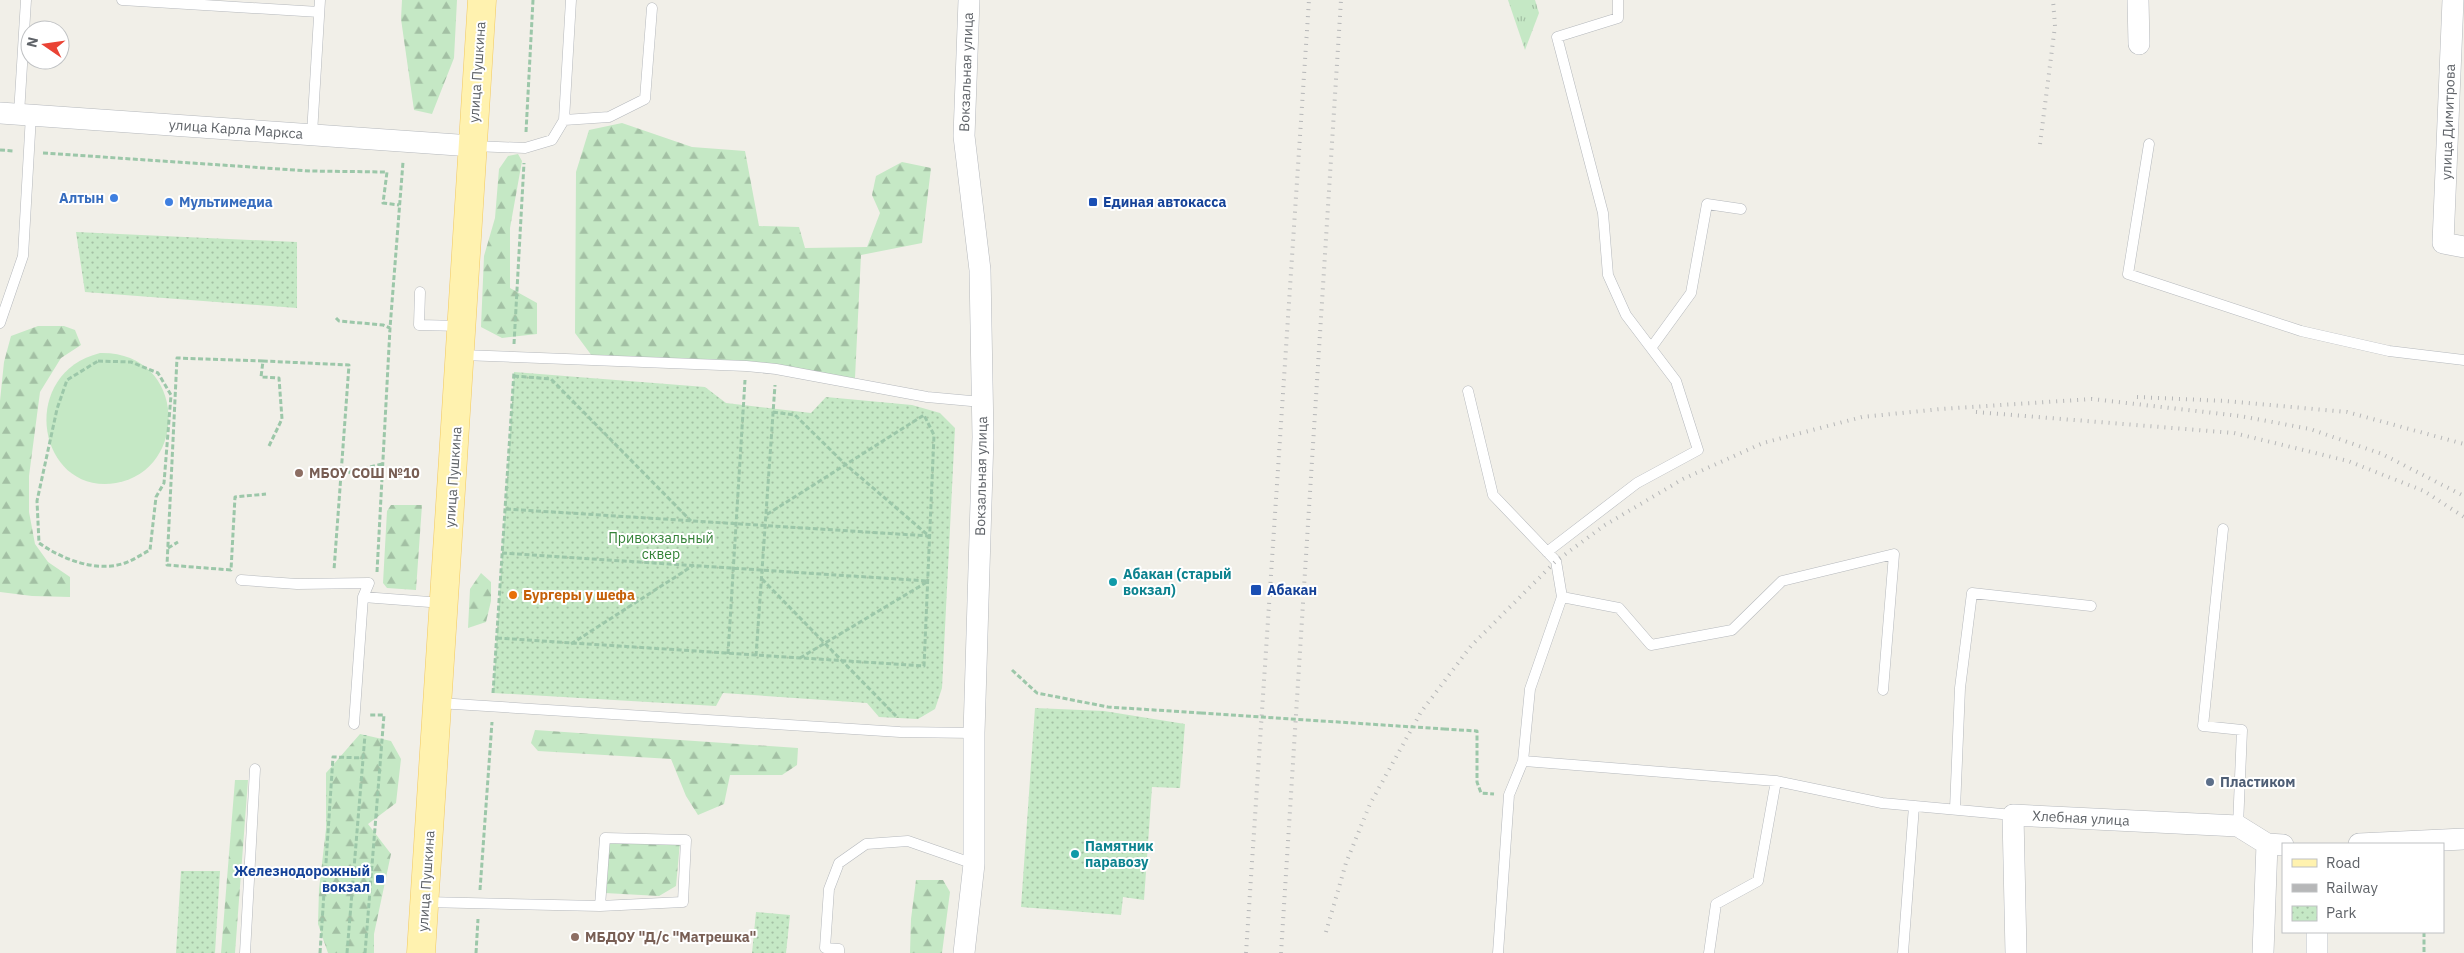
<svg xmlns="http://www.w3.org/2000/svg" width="2464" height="953" font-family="'IBM Plex Sans',sans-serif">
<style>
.grass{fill:url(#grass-tufts)}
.forest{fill:url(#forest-firs)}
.park{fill:url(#park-dots)}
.pitch{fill:#c5e8c5}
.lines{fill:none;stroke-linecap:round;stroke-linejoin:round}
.lane-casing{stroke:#b5b8bc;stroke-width:11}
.street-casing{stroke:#b5b8bc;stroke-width:22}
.primary-casing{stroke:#f2c960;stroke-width:29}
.path{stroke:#9cc7a9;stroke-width:3;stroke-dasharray:5 2.5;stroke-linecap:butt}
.lane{stroke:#fff;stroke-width:10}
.street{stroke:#fff;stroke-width:21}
.primary{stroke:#fff2af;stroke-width:28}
.rail{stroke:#b6b7b8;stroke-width:4;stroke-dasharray:1 6;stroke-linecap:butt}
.path-bridge{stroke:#9cc7a9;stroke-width:3;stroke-dasharray:5 2.5;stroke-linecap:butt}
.shop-dot{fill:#3f7fe0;stroke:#fff;stroke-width:2}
.transit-dot{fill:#1a4fb4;stroke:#fff;stroke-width:2}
.education-dot{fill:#8d6e63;stroke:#fff;stroke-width:2}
.culture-dot{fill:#0f9aa8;stroke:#fff;stroke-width:2}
.food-dot{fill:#e8710a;stroke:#fff;stroke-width:2}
.service-dot{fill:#5c6f8a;stroke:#fff;stroke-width:2}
.labels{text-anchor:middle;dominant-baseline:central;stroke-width:4;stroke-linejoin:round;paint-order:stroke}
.street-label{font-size:14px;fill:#5f6368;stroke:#fff}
.shop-label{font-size:14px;font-weight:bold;fill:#366cbe;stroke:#fff;text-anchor:end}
.transit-label{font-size:14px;font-weight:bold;fill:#164399;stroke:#fff;text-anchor:start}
.education-label{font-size:14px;font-weight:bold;fill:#785e54;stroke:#fff;text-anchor:start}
.park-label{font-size:14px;fill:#348238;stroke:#fff}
.culture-label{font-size:14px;font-weight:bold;fill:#0d838f;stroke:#fff;text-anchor:start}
.food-label{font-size:14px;font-weight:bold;fill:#c56008;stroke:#fff;text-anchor:start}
.service-label{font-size:14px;font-weight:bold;fill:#4e5e75;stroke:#fff;text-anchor:start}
</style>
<defs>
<pattern id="grass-tufts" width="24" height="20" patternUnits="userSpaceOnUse" patternTransform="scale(1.25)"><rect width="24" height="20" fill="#c5e8c5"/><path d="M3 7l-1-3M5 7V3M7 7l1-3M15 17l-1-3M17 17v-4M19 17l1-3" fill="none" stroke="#a3c0a4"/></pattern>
<pattern id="forest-firs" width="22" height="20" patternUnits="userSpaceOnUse" patternTransform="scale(1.25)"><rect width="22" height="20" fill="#c5e8c5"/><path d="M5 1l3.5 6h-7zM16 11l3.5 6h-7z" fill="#a3c0a4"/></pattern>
<pattern id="park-dots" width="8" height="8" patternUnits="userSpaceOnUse" patternTransform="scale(1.25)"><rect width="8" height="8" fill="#c5e8c5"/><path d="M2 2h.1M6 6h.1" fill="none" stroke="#a3c0a4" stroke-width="1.8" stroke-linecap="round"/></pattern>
</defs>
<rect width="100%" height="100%" fill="#f1efe8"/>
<path class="grass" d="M1508,0H1535L1539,13L1525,50Z"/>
<path class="forest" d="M402,0H457L454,58L432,114L414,110L401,19Z
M622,123L692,147L745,151L759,226L799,227L805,248L867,247L880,213L872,195L876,176L902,162L931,168L922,243L861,255L855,378L592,356L575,333L576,172L589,130Z
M518,154L522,161L510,228V288L537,303V334L502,338L481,327L484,256L495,218L499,169L508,156Z
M38,326H64L75,330L81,345L61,358L40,392L29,476V512L35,544L48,562L70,577V597L32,596L0,592V401L4,362L11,336Z
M391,505H422L416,590L387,588L383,583L387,511Z
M481,573L491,582V601L486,622L468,628L470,589Z
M535,730L798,748L797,765L782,775H730L724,804L698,815L686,796L671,759L538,751L531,743Z
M360,734L391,741L401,759L396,803L368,824L391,854L374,934V953H328L318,924L319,889L326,829V773Z
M235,780H248L235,953H221Z
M608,841L680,842L676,886L659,896L605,893Z
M916,880H943L950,892L942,953H910L911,919Z"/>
<path class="park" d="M76,232L297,242V308L85,292Z
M514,372L705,387L726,403L811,413L826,397L912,405L940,413L955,428L942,688L935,709L918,719L879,717L867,703L723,693L716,706L493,693Z
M1035,708L1104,711L1185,724L1180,788L1152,787L1144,900L1123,897L1121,915L1021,907Z
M181,871H220L215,953H176Z
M756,912L790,915L786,953H752Z"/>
<path class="pitch" d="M100,353C187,351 190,470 116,483C38,496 16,374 100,353Z"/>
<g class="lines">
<defs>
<path id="lane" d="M122,0L319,12
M19,114L26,0
M564,120L571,0
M312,134L320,0
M2149,144L2128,274L2301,331L2389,351L2464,360
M473,146L525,148L552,140L564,120L609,117L645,99L652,8
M420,292L419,325L461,326
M0,323L23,256L31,115
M1651,348L1691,293L1707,204L1741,209
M462,355L746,366L776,369L927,397L982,402
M1468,391L1493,495L1556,561L1562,597
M2223,529L2203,726L2242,730L2238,826
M1547,552L1637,483L1698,450L1676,381L1626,315L1608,275L1603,213L1557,37L1618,18V0
M241,580L297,584L369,583L363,597L354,724
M363,597L443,603
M438,703L900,732L974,733
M1523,761L1530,689L1562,597L1619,608L1651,645L1732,630L1782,581L1894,554L1883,690
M1955,809L1960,688L1972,593L2091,606
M425,902L600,906L605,838L686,840L683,902L600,906
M245,953L255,769
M839,953V949L825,948L829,889L839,863L866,844L908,841L974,864
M1498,953L1509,795L1523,761L1776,781L1882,803L2013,815
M1709,953L1716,904L1758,881L1776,781
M1903,953L1914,806"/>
<path id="street" d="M2138,0L2139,44
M2453,0L2443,243L2464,247
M0,113L472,146
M2359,844L2464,839
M964,953L974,864V733L983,437L980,270L964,136L969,0
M2016,953L2013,815L2238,826L2267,844L2283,845
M2263,953L2267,844
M2317,953V932"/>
<path id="primary" d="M421,953C442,635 462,318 482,0"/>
</defs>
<use href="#lane" class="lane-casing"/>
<use href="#street" class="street-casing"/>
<use href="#primary" class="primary-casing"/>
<path class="path" d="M526,132L533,0
M0,150L14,151
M43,153L310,171L387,172L383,203L399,205
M336,318L339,321L383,325L390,328
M514,344L524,163
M98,361L131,362L158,373L171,395L164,483L156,497L150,550C142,554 134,560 125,563C96,573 62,559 39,543L37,501L57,409L67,380Z
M263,361L177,358L167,565L231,570L235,497L266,494
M514,376L551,379L691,521
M773,412L795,415L845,464L929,536
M269,446L282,419L279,378L261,377L263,361L349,365L334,570
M326,474H342L382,464
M506,509L929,536
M168,548L178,542
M502,553L928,581
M377,572L390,328L403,162
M762,579L896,716
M497,638L924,666L934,435L924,415L766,515
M571,644L694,565
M728,654L745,380
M756,656L775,385
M800,658L927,582
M1012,670L1037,693L1108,707L1201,713
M493,693L514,372
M1444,729L1477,731V782L1481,793L1494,794
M480,890L492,722
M2424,932V953
M320,953L333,757L363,758
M347,953L365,735
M365,953L384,715H368
M476,953L478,919"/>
<use href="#lane" class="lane"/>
<use href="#street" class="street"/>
<use href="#primary" class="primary"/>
<path class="rail" d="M2040,144L2055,26L2053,0
M2137,397L2226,401L2347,412L2464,444
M1976,412L2234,433L2348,461L2424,491L2464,517
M1326,932L1346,863L1370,804L1421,712L1471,646L1556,561L1605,525L1683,479L1763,443L1862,417L1941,409L2092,399L2240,416L2310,429L2382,454L2464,496
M1246,953L1309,0
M1281,953L1341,0"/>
<path class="path-bridge" d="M1201,713L1444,729"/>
</g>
<g class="shop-dot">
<circle cx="114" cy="198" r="5"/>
<circle cx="169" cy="202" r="5"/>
</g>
<g class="transit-dot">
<rect x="1088" y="197" width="10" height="10" rx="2.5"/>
<rect x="1250" y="584" width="12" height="12" rx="2.5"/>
<rect x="375" y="874" width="10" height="10" rx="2.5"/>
</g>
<g class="education-dot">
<circle cx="299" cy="473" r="5"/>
<circle cx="575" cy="937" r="5"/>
</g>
<g class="culture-dot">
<circle cx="1113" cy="582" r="5"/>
<circle cx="1075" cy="854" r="5"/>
</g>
<circle class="food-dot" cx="513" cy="595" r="5"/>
<circle class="service-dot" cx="2210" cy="782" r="5"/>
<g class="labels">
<g class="street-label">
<text transform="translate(477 72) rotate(-86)">улица Пушкина</text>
<text transform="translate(966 72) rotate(-88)">Вокзальная улица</text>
<text transform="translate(2448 122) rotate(-88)">улица Димитрова</text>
<text transform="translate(236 129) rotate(4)">улица Карла Маркса</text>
<text transform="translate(981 476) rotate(-89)">Вокзальная улица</text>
<text transform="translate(453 477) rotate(-86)">улица Пушкина</text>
<text transform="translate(2081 818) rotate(3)">Хлебная улица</text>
<text transform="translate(426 881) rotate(-86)">улица Пушкина</text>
</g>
<g class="shop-label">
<text x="104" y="198">Алтын</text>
<text x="179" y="202" text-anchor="start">Мультимедиа</text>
</g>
<g class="transit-label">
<text x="1103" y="202">Единая автокасса</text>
<text x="1267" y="590">Абакан</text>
<text x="370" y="871" text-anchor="end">Железнодорожный<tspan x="370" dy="16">вокзал</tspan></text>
</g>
<g class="education-label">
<text x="309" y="473">МБОУ СОШ №10</text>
<text x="585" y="937">МБДОУ "Д/с "Матрешка"</text>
</g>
<g class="park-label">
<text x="661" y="538">Привокзальный<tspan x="661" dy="16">сквер</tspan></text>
</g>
<g class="culture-label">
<text x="1123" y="574">Абакан (старый<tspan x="1123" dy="16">вокзал)</tspan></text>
<text x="1085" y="846">Памятник<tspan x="1085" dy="16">паравозу</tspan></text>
</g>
<g class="food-label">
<text x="523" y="595">Бургеры у шефа</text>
</g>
<g class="service-label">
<text x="2220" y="782">Пластиком</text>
</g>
</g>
<rect x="2282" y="843" width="162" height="90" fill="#ffffff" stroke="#bfc1c3"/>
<rect x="2292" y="859" width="25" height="8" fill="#fff2af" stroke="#bfc1c3"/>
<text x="2326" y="868" font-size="15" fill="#5f6368">Road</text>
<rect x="2292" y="884" width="25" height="8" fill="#b6b7b8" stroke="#bfc1c3"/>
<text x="2326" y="893" font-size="15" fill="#5f6368">Railway</text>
<rect x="2292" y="906" width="25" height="15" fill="url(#park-dots)" stroke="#bfc1c3"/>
<text x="2326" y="918" font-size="15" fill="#5f6368">Park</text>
<g transform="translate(45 45) rotate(283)"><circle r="24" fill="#ffffff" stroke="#bfc1c3"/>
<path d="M0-4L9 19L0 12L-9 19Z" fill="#ea4335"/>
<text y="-8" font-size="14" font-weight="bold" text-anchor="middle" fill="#5f6368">N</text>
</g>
</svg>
